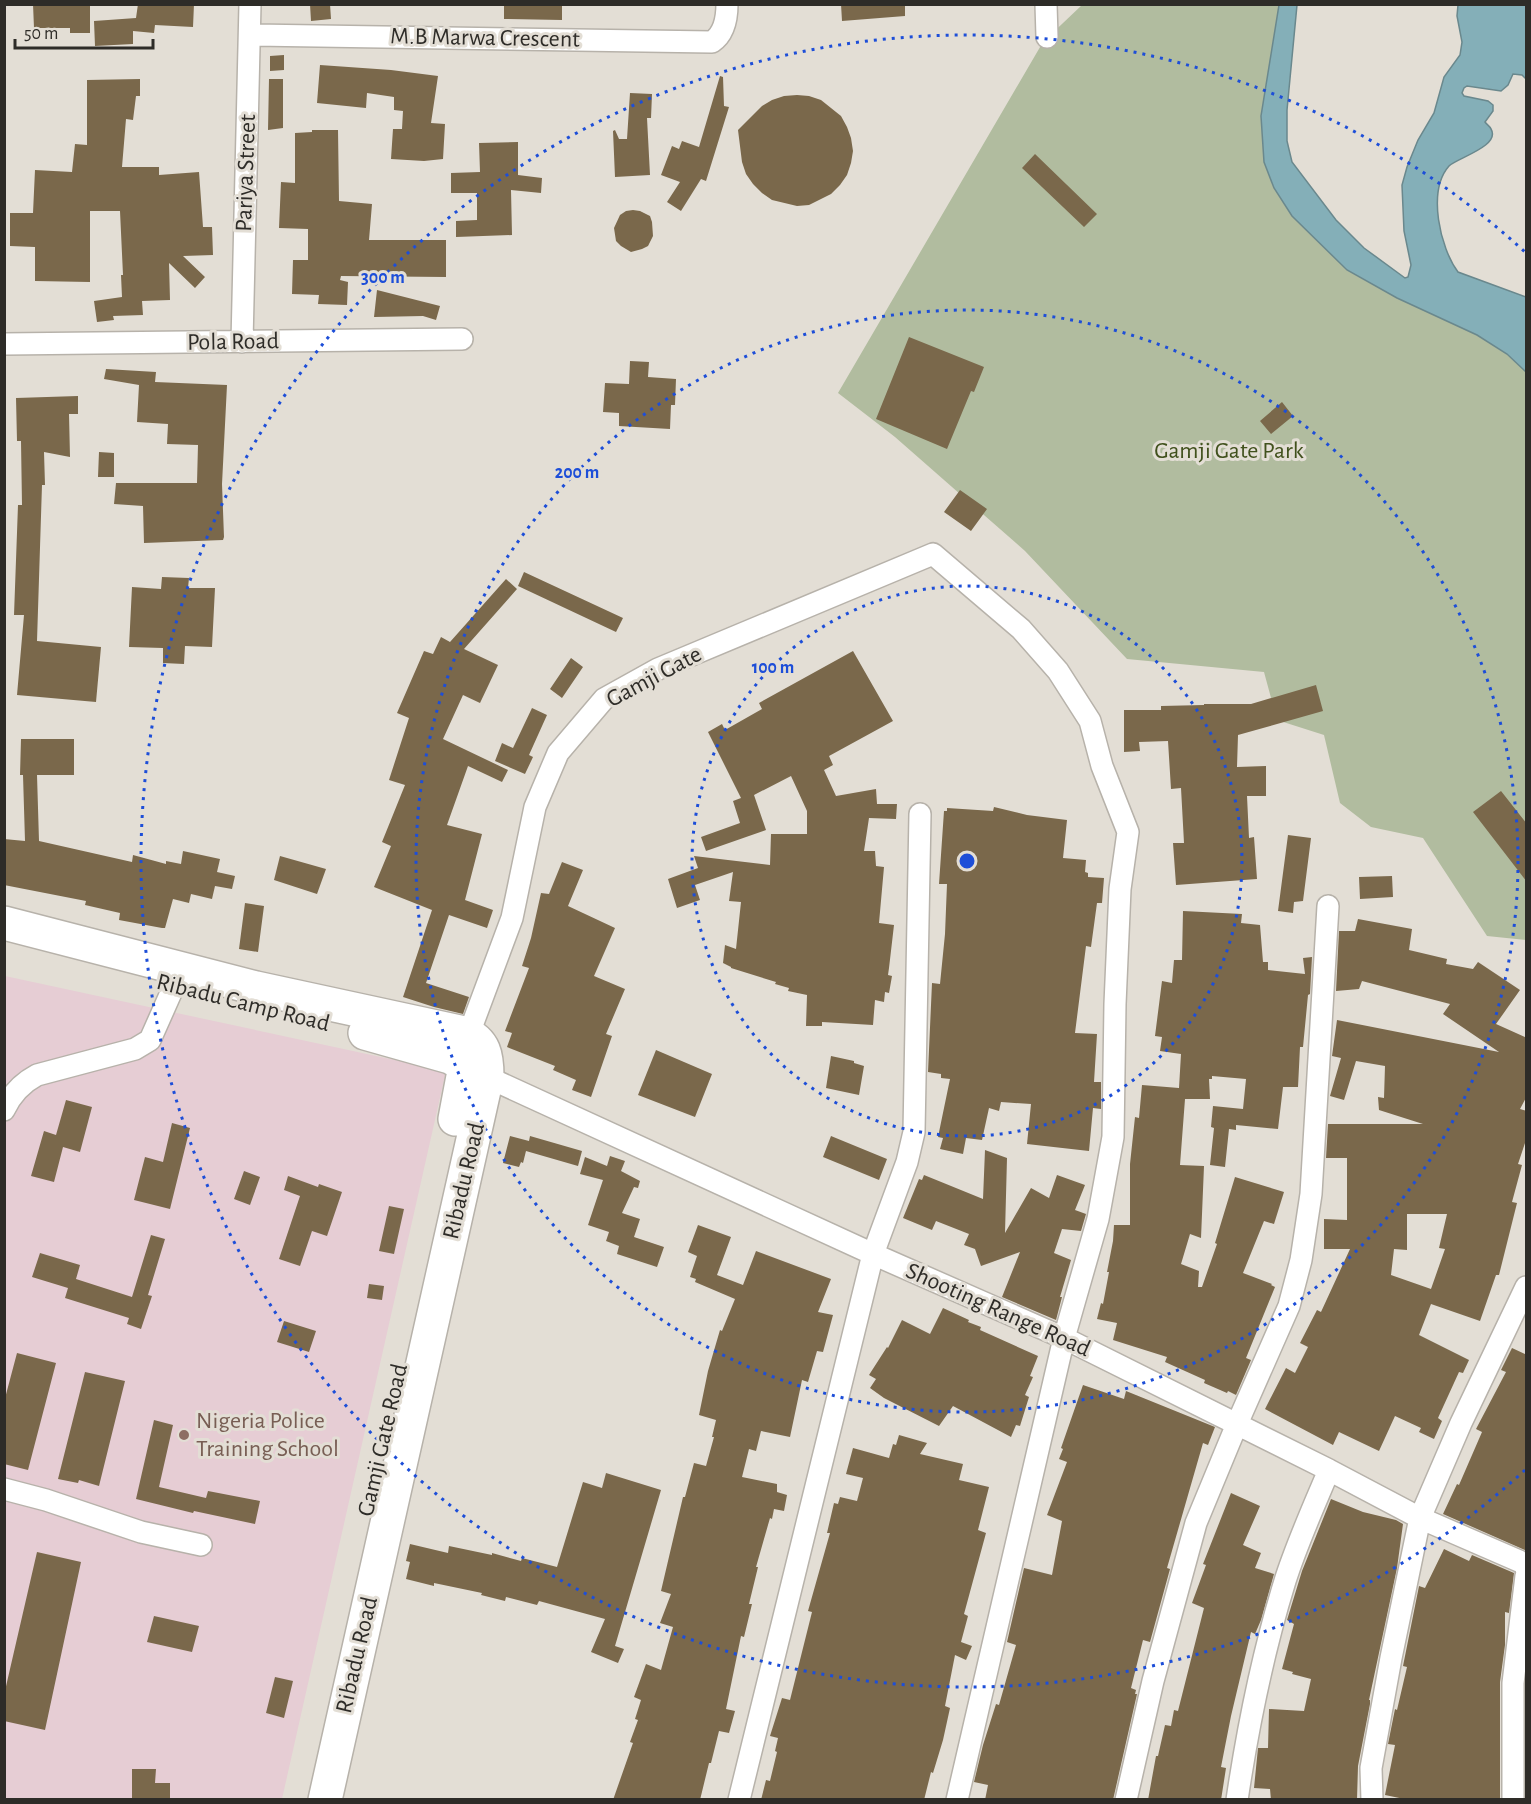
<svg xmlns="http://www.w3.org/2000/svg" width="1531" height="1804" font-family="'Alegreya Sans',sans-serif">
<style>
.education{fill:#e6cdd4}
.green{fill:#b1bc9f}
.water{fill:#84afb8;stroke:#6a888d;stroke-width:1.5}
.building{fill:#7a684b;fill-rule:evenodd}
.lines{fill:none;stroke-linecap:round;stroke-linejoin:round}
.minor-casing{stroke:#b7b2aa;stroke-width:24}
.primary-casing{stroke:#b7b2aa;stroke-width:36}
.minor{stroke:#fff;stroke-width:21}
.primary{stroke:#fff;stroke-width:33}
.ring{fill:none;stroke:#1d4ed8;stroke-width:3;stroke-dasharray:3 6}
.education-dot{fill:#8d6e63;stroke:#e3ded5;stroke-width:2}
.labels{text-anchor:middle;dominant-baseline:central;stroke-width:6;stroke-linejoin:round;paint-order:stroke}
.street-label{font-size:24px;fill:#2e2c28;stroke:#e3ded5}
.park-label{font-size:24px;fill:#41511d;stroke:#e3ded5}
.education-label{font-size:24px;fill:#785e54;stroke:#e3ded5;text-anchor:start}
.centre{fill:#1d4ed8;stroke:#e3ded5;stroke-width:3}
.ring-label{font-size:18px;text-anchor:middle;font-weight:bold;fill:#1d4ed8;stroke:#e3ded5;stroke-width:6;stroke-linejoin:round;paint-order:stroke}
</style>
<rect width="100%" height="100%" fill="#e3ded5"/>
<path class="education" d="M5,976L446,1071L282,1799L5,1800Z"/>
<path class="green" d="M1082,5H1279L1261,116L1264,162L1274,188L1292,216L1347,270L1397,298L1477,335L1507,354L1526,372V940L1487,936L1423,838L1371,827L1340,803L1324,735L1277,720L1264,672L1127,659L1025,551L895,437L838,393L1043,42Z"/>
<path class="water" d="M1279,5H1297L1287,110V141L1292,162L1336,220L1364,248L1405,278L1408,277L1411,265L1404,231L1402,185L1407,167L1418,140L1434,113L1444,77L1460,55L1462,42L1457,16L1458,5H1526V79L1522,75L1513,74L1508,85L1501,91L1467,86L1464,88L1462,93L1464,96L1488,101L1493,105V111L1485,122C1487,125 1490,126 1491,129C1501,146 1457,158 1449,166C1427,191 1440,248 1458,272L1526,297V372L1507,354L1477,335L1397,298L1347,270L1292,216L1274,188L1264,162L1261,116Z"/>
<path class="building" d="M33,4H90V33H70V28H34Z
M138,4H194L193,27L155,25L154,33L133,31V44L95,46L94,21L136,18Z
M310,4H330L331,19L311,21Z
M504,4H562V20L504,19Z
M841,4H905V16L842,21Z
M284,55V70L270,71V56Z
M320,65L391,70L438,76L431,123L445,124L443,159L424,161L391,159L393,129H402L403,111L394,110V97L367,93L366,108L317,103Z
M720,76L723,77L724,106L729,107L706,181L701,179L681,211L667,202L680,182L661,175L672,146L679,149L682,141L699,147Z
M140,79V96H136L133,120L126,119L122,167H159V175L199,172L203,227H212L213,255L183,256L205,277L195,288L169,263L170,300L142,301L143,315L113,316L114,320L97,322L94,301L122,297L121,275H123L120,211H90V282L35,281V247L10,246V213H33L35,170L72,172L75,144L87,145V80Z
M269,79H283V128L268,130Z
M630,93L652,94L651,118H647L650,175L615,177L613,131L615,130L619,139H627Z
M797,95L809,96L821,100L841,116L847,127L851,138L853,151L851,163L847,175L840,185L831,194L809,205L797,206L772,200L762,193L753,184L746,174L742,162L738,130L762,106L772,100L784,96Z
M312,130H338L339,201L372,204L369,240H446V277L341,276L340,280L348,282L347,305L318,304L319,295L292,294L293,260H308V229L279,228L281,182L295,183V133L312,132Z
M518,142V175L542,178L541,193L511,190L512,235L456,237V221L477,220V193H451V173L480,172L479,143Z
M1035,154L1097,214L1084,227L1022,168Z
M633,210L640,211L650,216L652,222L653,236L648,246L642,249L631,252L621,246L616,241L614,228L620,215L626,211Z
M377,290L440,306L436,320L423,316L374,317Z
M909,337L984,367L974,392L971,391L947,449L876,419Z
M630,361L649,362L648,377L676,379L675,405H671L670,429L619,426V413L603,412L605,383L629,384Z
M106,369L156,372L155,382L227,385L222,484L224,537L223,540L144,543L143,506L114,504L116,483H197L198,445L167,444L168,424L137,422L139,385L104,379Z
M78,396V414H69L70,457L44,452L45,485H42L37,641L101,647L96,702L17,695L24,615H14L18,505H22L21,441H17L16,398Z
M1282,402L1293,416L1271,434L1260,421Z
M99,452L114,453V477H98Z
M960,490L987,509L971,531L944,512Z
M524,572L623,618L616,632L518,586Z
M162,577L189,578L188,588H215L212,647L185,646L184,664L163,663V648L129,647L132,587L161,589Z
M506,579L517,589L464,649L498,665L480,703L463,695L443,739L508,770L502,782L468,766L447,825L482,834L465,900L493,910L487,928L449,915L426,983L469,997L463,1014L434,1007L403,997L432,910L374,887L391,846L382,842L405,785L389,780L409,718L397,713L424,651L433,654L441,637L450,642Z
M853,651L893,721L829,756L833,765L824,770L836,796L876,789L877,804H897L896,819L869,818L864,851H875L876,866L884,867L879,923L894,925L889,968L888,975L892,976L889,993L885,992L884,1002L875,1000L873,1025L822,1022V1026H806L807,995L788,991L789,988L775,984L776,982L731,968V967L723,963L725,945L736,949L741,902L729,901L733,872L695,885L700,900L677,908L668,879L698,868L694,856L770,865L771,834H807V811L791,776L754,795L766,830L706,851L701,837L740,823L733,801L741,798L708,732L722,724L725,730L762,709L759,703Z
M571,658L583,667L562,698L550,689Z
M1316,685L1323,711L1238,735L1237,767L1266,766V796H1247L1249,838L1254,837L1257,879L1176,885L1173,843H1184L1181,788L1171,789L1168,741L1139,742L1140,751L1124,752V710H1161V706L1204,705V704H1251Z
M532,708L547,715L529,755L533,757L525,774L495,761L502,743L513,748Z
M21,739H74V775H37L39,841L132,862L133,855L166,864V861L181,864L183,851L220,859L217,872L235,876L232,889L215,886L212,899L191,894L189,903L173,899L165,928H162L119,920L120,913L85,905L86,901L4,885V839L25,841L23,775H20Z
M1501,791L1527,824V882L1473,812Z
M994,807L1027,815L1067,820L1063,858L1086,860L1085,872L1088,873V877L1104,878L1102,903H1097L1091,947L1086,946L1075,1033L1097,1034L1094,1082H1101V1109L1093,1108L1089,1151L1027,1144L1031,1104L1001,1102L999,1111L989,1108L982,1140L966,1138L963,1154L940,1149L943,1138L938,1137L950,1079L941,1078V1074L928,1072L932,983L940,984L945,934L947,884H939L944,811H947V808L993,811Z
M1288,835L1311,838L1303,901L1294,902L1293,913L1278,911Z
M280,856L326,869L317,894L274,880Z
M562,862L583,870L568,906L615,928L594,976L625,989L606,1034L612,1036L591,1097L572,1090L576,1080L553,1070L555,1066L507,1047L512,1033L505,1031L529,968L522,966L531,938L541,893L549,894Z
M1392,876L1393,897L1360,899L1359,877Z
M245,903L264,906L258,952L239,949Z
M1183,911L1242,914L1241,923L1260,925L1263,962H1268V970L1305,974L1303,958L1312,957L1310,994L1308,995L1303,1047H1300L1298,1087H1283L1278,1129L1236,1125V1130L1229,1129L1225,1167L1210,1165L1214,1128L1211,1127L1213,1106L1243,1109L1246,1079L1212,1076V1079H1209L1210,1099H1185L1180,1165L1204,1166L1201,1238L1190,1234L1181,1264L1199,1271L1198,1287H1202L1217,1244L1215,1243L1235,1177L1284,1192L1274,1224L1264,1221L1243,1273L1272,1284L1271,1285L1275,1287L1246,1358L1251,1360L1236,1395L1228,1391L1227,1393L1204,1383L1205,1380L1165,1362L1167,1357L1113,1340L1117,1323L1097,1319L1101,1303L1103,1304L1109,1272H1107L1113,1241L1114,1225H1130V1164L1135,1117L1139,1118L1142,1085L1179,1088L1181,1054L1160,1051L1162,1037L1155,1036L1162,981L1172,983L1174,960H1182Z
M1358,919L1412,929L1409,950L1447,959L1446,964L1473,969L1478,962L1520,990L1496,1024L1527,1038V1096L1520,1109L1527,1111V1137L1518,1164L1522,1165L1512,1202L1517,1203L1499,1275H1496L1480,1321L1431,1304L1419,1335L1469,1360L1463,1373L1459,1372L1438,1418L1442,1421L1434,1439L1419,1432L1421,1428L1395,1416L1379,1451L1339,1432L1333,1445L1265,1409L1286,1368L1295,1373L1308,1347L1300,1343L1317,1310L1321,1312L1350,1249H1324V1219L1347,1220V1158H1326L1328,1124H1423L1379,1110L1378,1097L1384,1098L1385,1066L1356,1061L1344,1100L1330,1096L1341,1058L1332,1056L1337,1020L1499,1052L1443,1014L1450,1004L1362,981L1359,989L1336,991L1339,931H1355ZM1407,1214H1447L1439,1248L1445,1249L1431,1289L1391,1275L1394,1249L1407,1250Z
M656,1050L712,1074L695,1117L638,1095Z
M831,1056L854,1061V1063L864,1066L859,1095L826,1088Z
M66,1100L92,1107L80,1152L63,1147L54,1182L31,1176L44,1131L56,1135Z
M172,1123L190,1128L170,1209L134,1200L145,1157L163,1162Z
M510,1136L529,1141L530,1136L582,1151L578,1166L526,1151L523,1163L521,1162L519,1167L503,1163Z
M831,1136L887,1159L879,1180L823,1157Z
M985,1150L1007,1158L1005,1233L1031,1188L1049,1198L1057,1175L1085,1185L1075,1210L1086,1214L1081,1231L1062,1229L1054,1253L1071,1260L1060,1297H1062L1056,1320L1002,1297L1020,1252L981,1266L975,1249L964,1245L969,1234L936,1221L932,1230L903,1218L919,1179L922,1180L924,1175L983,1199Z
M610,1156L625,1161L621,1171L640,1181L638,1188L634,1187L622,1213L640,1219L634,1237L664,1247L657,1267L617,1254L619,1246L606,1241L609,1232L588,1225L603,1180L580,1174L585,1157L607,1166Z
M244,1171L260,1177L250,1205L234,1199Z
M288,1176L318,1187L319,1184L342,1192L327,1236L312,1231L300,1266L279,1259L300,1196L284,1190Z
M389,1206L404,1209L394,1254L379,1251Z
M698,1225L731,1237L717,1275L743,1285L756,1251L831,1279L818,1312L833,1315L823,1352L817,1351L808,1382L802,1380L790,1437L761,1431L756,1451L749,1449L742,1477L777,1484V1492L787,1495L784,1511L774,1509L772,1519L770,1518L756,1567H758L749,1604H752L744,1637L741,1636L726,1709L735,1711L729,1733L719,1731L711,1763H709L700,1800H613L633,1743L630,1742L638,1720L635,1719L641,1700L634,1697L646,1664L661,1670L673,1627L660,1623L671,1594L661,1591L683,1497H685L694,1463L706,1466L714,1437H712L716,1420L699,1415L708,1371L720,1330L722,1331L735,1299L695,1282L696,1279L690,1277L697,1256L688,1252Z
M151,1235L165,1239L148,1295L152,1296L141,1329L127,1324L129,1318L65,1298L68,1288L32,1277L40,1253L80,1265L76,1279L132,1297Z
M369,1284L384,1286L382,1300L367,1298Z
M943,1308L969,1320L968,1322L981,1327L980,1330L1038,1356L1030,1376L1033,1377L1025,1395L1029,1397L1020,1426L1016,1425L1011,1437L953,1406L939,1426L884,1398L870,1388L876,1379L869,1375L887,1347L888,1348L902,1320L930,1334Z
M284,1321L316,1331L309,1352L277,1342Z
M1512,1348L1527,1355V1551L1443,1514L1457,1484L1459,1485L1482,1432L1476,1429L1506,1372L1501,1370Z
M17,1353L56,1363L28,1470L4,1464V1402Z
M85,1372L125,1381L99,1486L79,1480L78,1483L58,1479Z
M1083,1385L1124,1399L1126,1391L1215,1427L1208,1445L1203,1443L1167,1568L1170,1569L1150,1642L1143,1640L1131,1688L1136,1690L1135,1694H1137L1113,1800H985L988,1785L974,1782L983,1745L996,1704L999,1705L1016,1645L1007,1642L1024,1568L1052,1575L1062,1521L1047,1515L1067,1462L1059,1459L1063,1449L1061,1448Z
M154,1420L173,1425L159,1487L206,1498L208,1491L260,1501L255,1524L194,1511L193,1513L136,1499Z
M899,1435L927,1443L920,1454L963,1464L959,1480L989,1487L978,1530L986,1533L964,1614L968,1616L961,1642L972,1646L966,1660L955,1655L945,1706L950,1708L943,1740L933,1773L931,1772L924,1800H761L766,1780L770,1781L777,1752L775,1751L778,1738L770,1736L782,1698L790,1700L812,1612L808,1611L830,1533H827L834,1503L838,1504L840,1497L857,1501L863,1478L846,1474L853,1448L889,1458L893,1444L896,1445Z
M606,1473L661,1490L615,1646L624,1649L618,1663L591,1652L605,1619L539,1601L537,1605L506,1597L505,1601L481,1595L482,1593L434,1583V1586L406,1579L410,1562L406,1561L410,1544L448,1553L449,1546L492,1555V1553L521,1561L522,1558L557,1567L583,1482L602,1488Z
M1231,1493L1260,1506L1243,1545L1261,1553L1255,1568L1274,1574L1261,1620L1255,1634L1251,1632L1231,1716L1221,1767L1226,1768L1221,1800H1148L1156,1756H1158L1165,1725L1171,1726L1174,1710L1178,1711L1204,1608L1192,1603L1206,1565L1203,1564Z
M1331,1499L1363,1512L1396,1520L1403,1524L1397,1568L1369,1700H1370V1704L1358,1766L1357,1800H1271L1270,1789L1254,1788L1258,1748H1268L1269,1709L1304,1711L1311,1679L1292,1674L1293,1672L1282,1669L1294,1624L1287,1620L1302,1571Z
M1444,1549L1469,1561L1472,1555L1514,1573L1509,1613L1505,1612V1645L1500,1682V1800H1409L1385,1795L1395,1745L1388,1744L1395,1709L1397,1710L1407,1667L1403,1666L1419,1586L1425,1588Z
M37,1552L81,1562L45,1730L4,1721V1695Z
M154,1616L199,1626L192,1652L147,1642Z
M275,1677L293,1681L284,1718L266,1713Z
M1527,1678V1800H1526V1684Z
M132,1769H156L155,1783H170V1800H132Z"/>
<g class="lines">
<defs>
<path id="minor" d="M1046,4L1047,37
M250,35L712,42C724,34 727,19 727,4
M242,342L250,4
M4,344L462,339
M464,1047L512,918L535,807L558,753L604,699L658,669L933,554L1021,629L1058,671L1090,721L1102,766L1128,832L1120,889L1115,1004L1113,1137L1098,1219L1064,1338L957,1800
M476,1074L487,1077L873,1254L1064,1338L1329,1470L1420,1518L1519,1561L1526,1565V1569
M4,1110C11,1095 22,1083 37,1075L135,1049L150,1040L174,986
M4,1489L46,1500L141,1532L201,1545
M739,1800L873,1254L907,1162L914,1132L920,814
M1126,1800L1153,1681L1196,1523L1237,1424L1289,1306L1301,1260L1311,1194L1328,906
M1237,1800C1248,1726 1263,1652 1285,1581C1297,1543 1314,1506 1329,1470
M1372,1800L1371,1768L1391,1658L1420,1518L1461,1423L1526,1287
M1513,1800V1683L1526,1576"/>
<path id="primary" d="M4,923L256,988L464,1033C485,1041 487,1056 487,1077L325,1800
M365,1033L450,1057L459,1062L464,1071L455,1119"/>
</defs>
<use href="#minor" class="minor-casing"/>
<use href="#primary" class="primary-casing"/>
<use href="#minor" class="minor"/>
<use href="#primary" class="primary"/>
</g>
<g class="ring">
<circle cx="967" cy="861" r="275"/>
<circle cx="967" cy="861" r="551"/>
<path d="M1525 1470A826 826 0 1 1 1525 252"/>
</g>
<circle class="education-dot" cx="184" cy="1435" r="6"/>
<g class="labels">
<g class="street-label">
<text transform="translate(485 38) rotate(1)">M.B Marwa Crescent</text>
<text transform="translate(246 173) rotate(-88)">Pariya Street</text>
<text transform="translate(233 342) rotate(-1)">Pola Road</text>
<text transform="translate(654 677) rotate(-28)">Gamji Gate</text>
<text transform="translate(243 1003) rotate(14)">Ribadu Camp Road</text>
<text transform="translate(464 1181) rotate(-77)">Ribadu Road</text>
<text transform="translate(998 1310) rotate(24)">Shooting Range Road</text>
<text transform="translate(383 1440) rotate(-77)">Gamji Gate Road</text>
<text transform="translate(357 1655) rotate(-77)">Ribadu Road</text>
</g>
<g class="park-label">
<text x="1229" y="451">Gamji Gate Park</text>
</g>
<g class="education-label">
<text x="196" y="1421">Nigeria Police<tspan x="196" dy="28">Training School</tspan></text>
</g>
</g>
<circle cx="967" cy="861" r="9" class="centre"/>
<g class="ring-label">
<text x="383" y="283">300 m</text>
<text x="577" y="478">200 m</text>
<text x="773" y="673">100 m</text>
</g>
<rect width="1531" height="1804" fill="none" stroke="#2e2c28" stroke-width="12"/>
<path d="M15 39v9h138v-9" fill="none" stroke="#2e2c28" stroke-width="3"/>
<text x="24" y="39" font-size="18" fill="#2e2c28" stroke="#e3ded5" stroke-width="4.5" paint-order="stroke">50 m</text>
</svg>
